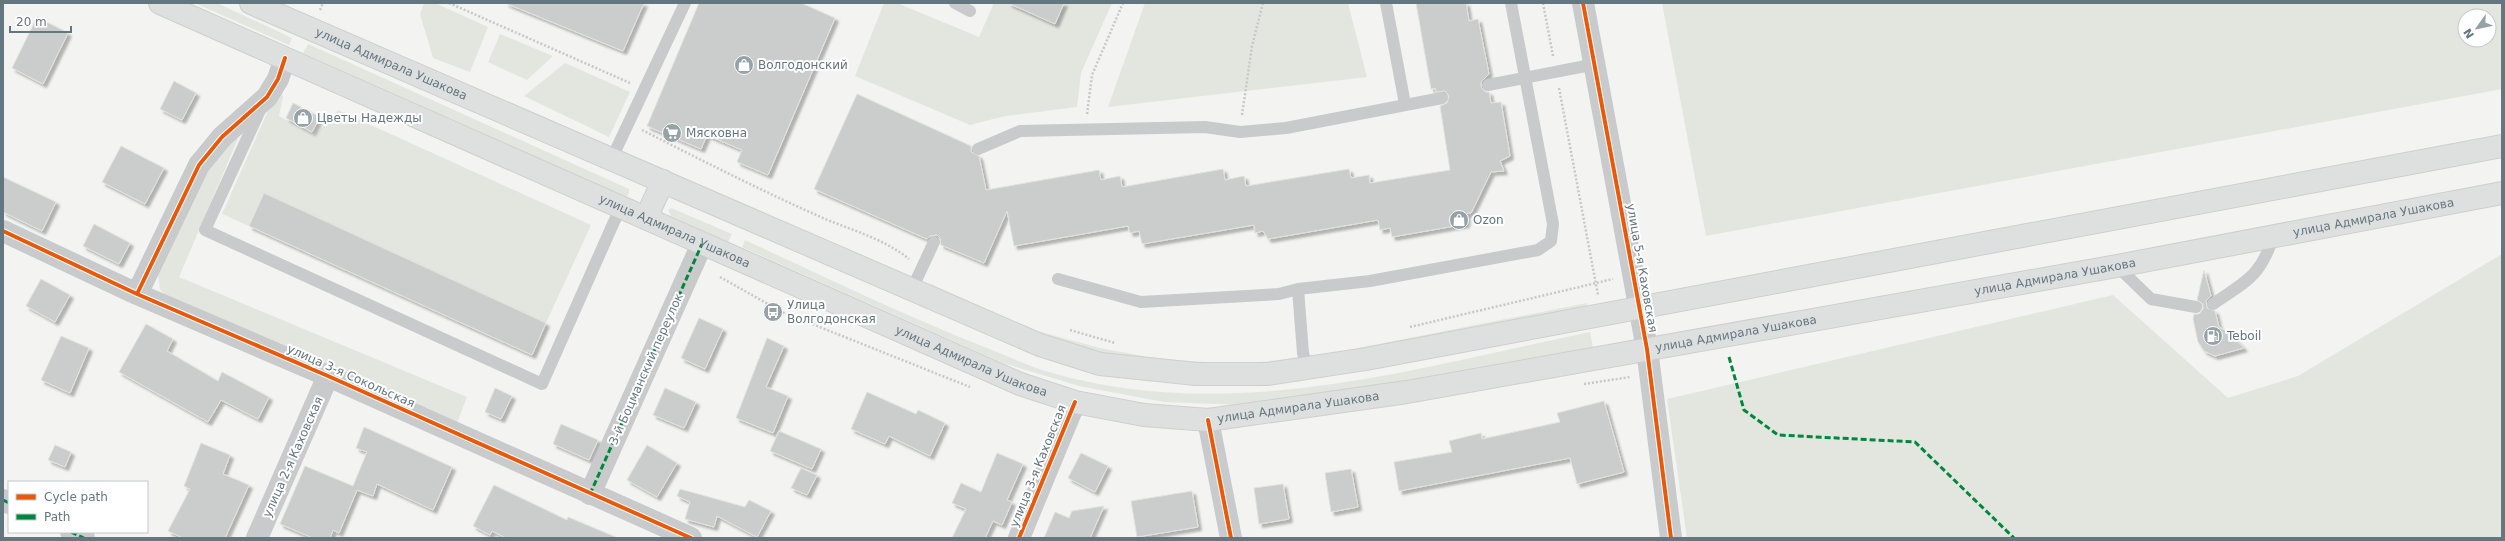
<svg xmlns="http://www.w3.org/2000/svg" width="2505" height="541" font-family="'DejaVu Sans',sans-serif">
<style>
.green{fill:#e3e6df;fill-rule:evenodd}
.building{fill:#cbcccc;stroke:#e2e2e1;filter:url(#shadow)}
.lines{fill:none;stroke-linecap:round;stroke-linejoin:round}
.primary-casing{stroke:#cfcfcf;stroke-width:24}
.path{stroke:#c7c8c7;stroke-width:2.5;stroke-dasharray:2 2;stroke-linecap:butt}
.service{stroke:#c8cacb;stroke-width:12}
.minor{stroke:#c8cacb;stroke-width:22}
.primary{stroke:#dedfdf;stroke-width:22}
.quiet{stroke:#00873e;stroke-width:3;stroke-dasharray:6 3;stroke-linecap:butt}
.cycleway-casing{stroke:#fff;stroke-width:6}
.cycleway{stroke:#e8590c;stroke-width:4}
.labels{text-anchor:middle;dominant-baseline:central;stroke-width:4;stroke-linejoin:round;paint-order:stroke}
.street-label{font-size:12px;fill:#637781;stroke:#fff}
.poi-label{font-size:12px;fill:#637781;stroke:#fff;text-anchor:start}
</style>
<defs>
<filter id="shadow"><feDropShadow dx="3.5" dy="3.5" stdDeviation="1" flood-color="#0004"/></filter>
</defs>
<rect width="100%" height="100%" fill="#f3f3f1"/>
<path class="green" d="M195,3H217L292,38L289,45Z
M424,3H435L488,27L470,72L433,58L420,14Z
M884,3H897L979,37L994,3H1008L1055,24L1064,3H1112L1081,73L1077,107L1005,116L970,125L855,76Z
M1145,3H1348L1367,77L1108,107Z
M1662,3H2502V89L1706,236ZM2465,16H2489V40H2465Z
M500,34L553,56L527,80L488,62Z
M308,44L629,189V194L626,197L303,53Z
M565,63L630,92L609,137L524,96Z
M279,86L283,97L279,116L315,135L338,110L591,225L546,323L264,193L249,226L222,214Z
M240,134L179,277L467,397L457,423L166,297L160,289L157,269L211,161Z
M671,208L732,234L728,242L671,216L668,210Z
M745,240C825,277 905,316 987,348C1008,356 1028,366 1049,372C1230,425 1412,369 1590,332L1593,347L1430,378L1244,405L1164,402L1079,386L1003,363L742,247Z
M2502,254V538H1687L1667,399L2113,295L2228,398L2298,376Z
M931,284L1030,329L1100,348L1159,359L1206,362H1257L1291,359L1284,366L1142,363L1032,336L931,291Z
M1587,303L1588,308L1521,323L1323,355Z"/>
<path class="building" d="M505,3H644L623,51Z
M699,3H801L835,18L768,175L737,162L742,150L707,135L701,149L647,126Z
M1008,3H1064L1055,24Z
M1416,3H1466L1469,21L1478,19L1489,74L1481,82V87L1485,92H1489L1491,103L1501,102L1510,156L1500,161L1504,171L1491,172L1471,213H1467L1466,224L1392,237L1390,228L1380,230L1378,220L1268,239L1263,231L1255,233L1254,225L1142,244L1139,231L1130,233L1128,226L1014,246L1007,211L984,263L941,245L940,238L937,235L930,236L927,239L814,189L857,94L971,146V152L979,156L986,190L1099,170L1101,180L1120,176L1122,187L1223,169L1225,180L1244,176L1246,186L1349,169L1351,178L1369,175L1370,183L1450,170L1440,106L1447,103L1449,96L1445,91L1436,92L1435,88L1431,89Z
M37,17L68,33L43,84L12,68Z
M174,81L196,93L182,120L160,109Z
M293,103L320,117L312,132L286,118Z
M121,146L164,168L145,204L102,182Z
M3,177L56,202L42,231L3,212Z
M264,193L546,323L532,355L249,226Z
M94,224L130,243L119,264L83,246Z
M2204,270L2211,296L2206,301L2207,308L2215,311L2219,327L2228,332L2244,348L2215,356L2204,351L2198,342L2193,319L2194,314H2199L2203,309V304L2197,300Z
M41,279L70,295L55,322L26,306Z
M699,318L723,329L705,369L681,358Z
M146,324L173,339L167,351L218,381L222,372L269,397L258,419L221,400L208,422L119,372Z
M61,336L89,348L70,393L41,380Z
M767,338L784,346L766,387L788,396L773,433L736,418Z
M495,388L512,396L501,419L485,412Z
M665,388L696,402L684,428L653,415Z
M867,392L916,414L918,410L945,423L930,456L889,436L885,444L851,429Z
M1604,401L1624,472L1577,484L1570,458L1399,491L1394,462L1452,452L1449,441L1481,433L1482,439L1560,422L1557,413Z
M561,424L598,440L589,460L553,444Z
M364,427L452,467L433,510L377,484L373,496L357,490L339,533L333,530L330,538H313L280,524L305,466L353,486L367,452L356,448Z
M779,431L821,449L812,469L770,451Z
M201,443L230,455L223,474L249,485L225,538H183L168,531L190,489L184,486Z
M55,445L71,452L65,467L48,460Z
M647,445L677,463L657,497L627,480Z
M997,453L1023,464L1007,500L1012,502L1002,525L993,521L985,538H952L966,509L952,503L961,483L981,492Z
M1081,453L1108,466L1095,492L1068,478Z
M801,468L817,475L807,495L791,488Z
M1351,469L1358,507L1331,512L1325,473Z
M1283,484L1289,519L1259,524L1254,488Z
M494,485L567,520L568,517L618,538H506L492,531L490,535L473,526Z
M680,489L745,507L749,500L771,511L757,537L717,516L714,527L685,519L690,502L677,496Z
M1192,491L1198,527L1137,537L1131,501Z
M1104,506L1090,538H1044L1055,512L1069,518L1072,511Z"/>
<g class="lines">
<defs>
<g id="primary">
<path id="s1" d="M160,3L1020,384L1075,402L1144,415L1208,420L1407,392L2117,266L2502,193"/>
<path id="s2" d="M251,3L1040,345L1100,364L1196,374H1268L1366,359L2502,146"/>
<path d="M646,218L663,181"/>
</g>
</defs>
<use href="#primary" class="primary-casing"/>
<path class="path" d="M449,3L630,83
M1543,3L1553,56
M320,10L323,3
M1559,88L1598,295
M1087,114L1092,75L1123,3
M1242,115L1252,46L1263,3
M642,130C699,159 756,188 814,214C846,229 882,237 909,259
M720,277L782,312L970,387
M1410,327L1613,279
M1070,330L1115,343
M1584,384L1630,377"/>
<path class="service" d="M955,3L970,11
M1386,3L1405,104
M1488,85L1596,64
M261,108L205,230L542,384L621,206
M978,149L1020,131L1205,127L1240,132L1286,128L1442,98
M612,158L685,3
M2117,266L2151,299L2196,307
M1058,279L1141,302L1279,294L1298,289L1370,281L1538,250L1551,241L1553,224L1511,3
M912,289L934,242
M1298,289L1303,353L1307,368
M2213,304C2248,280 2260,277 2274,235"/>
<path class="minor" d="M1583,3L1647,349L1671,538
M3,231L137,294L328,376L691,538
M137,294L199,165L222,137L267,97L278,79L285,58
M1208,420L1231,538
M590,494L702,244
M3,500L9,503
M71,532L84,538
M257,538L328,376
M1019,538L1075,402"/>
<use href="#primary" class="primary"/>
<path class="quiet" d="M1729,357L1744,410L1778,435L1915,442L2014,538
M590,494L702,244
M3,500L9,503
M71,532L84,538"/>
<defs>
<path id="cycleway" d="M1583,3L1647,349L1671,538
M3,231L137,294L328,376L691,538
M137,294L199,165L222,137L267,97L278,79L285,58
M1208,420L1231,538
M1019,538L1075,402"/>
</defs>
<use href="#cycleway" class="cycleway-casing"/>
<use href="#cycleway" class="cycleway"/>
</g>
<defs>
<symbol id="shop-disc" viewBox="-11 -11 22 22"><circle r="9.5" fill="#95a2a8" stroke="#fff"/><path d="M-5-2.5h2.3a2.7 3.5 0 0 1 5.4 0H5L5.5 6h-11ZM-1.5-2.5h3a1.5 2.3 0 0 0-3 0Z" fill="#fff"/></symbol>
<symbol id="supermarket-disc" viewBox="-11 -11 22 22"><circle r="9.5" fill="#95a2a8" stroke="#fff"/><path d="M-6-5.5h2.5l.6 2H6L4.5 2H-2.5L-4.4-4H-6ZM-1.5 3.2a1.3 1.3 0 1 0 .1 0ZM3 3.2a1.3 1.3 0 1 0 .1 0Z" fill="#fff"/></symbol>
<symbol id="bus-disc" viewBox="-11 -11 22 22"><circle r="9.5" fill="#95a2a8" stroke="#fff"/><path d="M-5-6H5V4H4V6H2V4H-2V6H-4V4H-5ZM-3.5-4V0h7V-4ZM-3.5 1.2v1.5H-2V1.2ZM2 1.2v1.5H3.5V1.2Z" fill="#fff"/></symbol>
<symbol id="fuel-disc" viewBox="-11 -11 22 22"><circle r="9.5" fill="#95a2a8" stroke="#fff"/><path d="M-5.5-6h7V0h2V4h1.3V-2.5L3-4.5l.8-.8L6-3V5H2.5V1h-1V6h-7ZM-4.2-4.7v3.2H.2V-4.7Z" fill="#fff"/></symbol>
</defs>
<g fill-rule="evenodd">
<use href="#shop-disc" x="733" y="54" width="22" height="22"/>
<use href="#shop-disc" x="292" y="107" width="22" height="22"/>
<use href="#supermarket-disc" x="661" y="122" width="22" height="22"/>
<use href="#shop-disc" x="1448" y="209" width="22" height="22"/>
<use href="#bus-disc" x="762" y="301" width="22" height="22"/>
<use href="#fuel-disc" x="2202" y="325" width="22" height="22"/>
</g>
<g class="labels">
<g class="street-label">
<text stroke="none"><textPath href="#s2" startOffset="153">улица Адмирала Ушакова</textPath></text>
<text stroke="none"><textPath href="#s1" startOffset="2316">улица Адмирала Ушакова</textPath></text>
<text stroke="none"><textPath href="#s1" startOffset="563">улица Адмирала Ушакова</textPath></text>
<text transform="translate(1642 268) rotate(80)">улица 5-я Каховская</text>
<text stroke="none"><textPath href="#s1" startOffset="1992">улица Адмирала Ушакова</textPath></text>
<text stroke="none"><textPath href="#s1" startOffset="1668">улица Адмирала Ушакова</textPath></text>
<text stroke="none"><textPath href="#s1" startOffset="887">улица Адмирала Ушакова</textPath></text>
<text transform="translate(646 369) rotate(-66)">3-й Боцманский переулок</text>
<text transform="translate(351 376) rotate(24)">улица 3-я Сокольская</text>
<text stroke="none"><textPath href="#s1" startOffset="1224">улица Адмирала Ушакова</textPath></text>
<text transform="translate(293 457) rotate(-66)">улица 2-я Каховская</text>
<text transform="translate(1038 466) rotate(-68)">улица 3-я Каховская</text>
</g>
<g class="poi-label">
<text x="758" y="65">Волгодонский</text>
<text x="317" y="118">Цветы Надежды</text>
<text x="686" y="133">Мясковна</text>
<text x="1473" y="220">Ozon</text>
<text x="787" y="305">Улица<tspan x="787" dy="14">Волгодонская</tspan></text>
<text x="2227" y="336">Teboil</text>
</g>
</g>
<rect width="2505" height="541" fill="none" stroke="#637781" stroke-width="8"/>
<rect x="8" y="481" width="140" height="52" fill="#ffffff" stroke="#c1c9cd"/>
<rect x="16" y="494" width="20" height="6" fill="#e8590c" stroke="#c1c9cd"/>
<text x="44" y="501" font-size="12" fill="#637781">Cycle path</text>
<rect x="16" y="514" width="20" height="6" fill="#00873e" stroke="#c1c9cd"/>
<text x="44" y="521" font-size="12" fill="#637781">Path</text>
<g transform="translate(2477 28) rotate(237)"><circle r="19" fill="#ffffff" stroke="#c1c9cd"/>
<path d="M0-3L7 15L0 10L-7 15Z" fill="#95a2a8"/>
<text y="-6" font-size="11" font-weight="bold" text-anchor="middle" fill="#637781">N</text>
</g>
<path d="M10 26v6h61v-6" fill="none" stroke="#637781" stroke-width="2"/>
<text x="16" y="26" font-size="12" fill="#637781" stroke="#ffffff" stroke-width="3" paint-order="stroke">20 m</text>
</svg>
